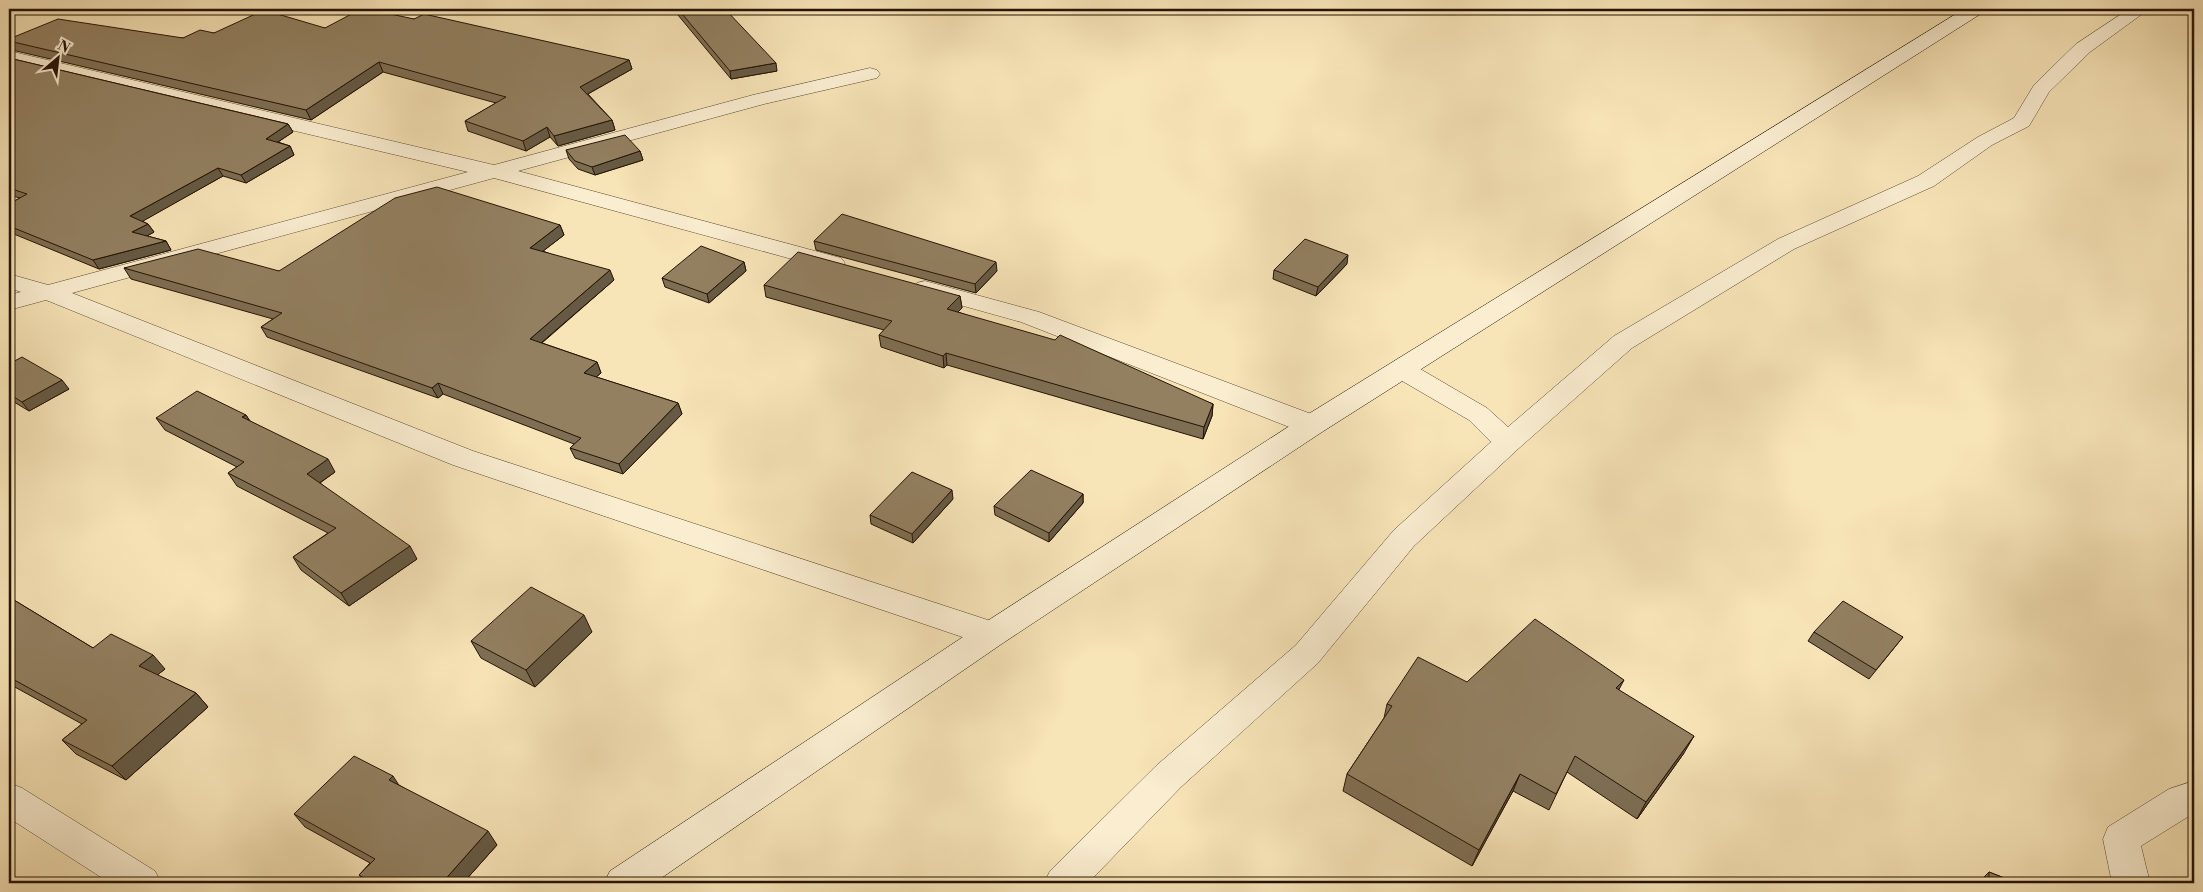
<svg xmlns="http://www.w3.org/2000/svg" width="2203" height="892" viewBox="0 0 2203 892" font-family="'Libre Bodoni',serif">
	<rect width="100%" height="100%" fill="#f7e4b7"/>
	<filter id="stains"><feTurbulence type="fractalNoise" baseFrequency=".004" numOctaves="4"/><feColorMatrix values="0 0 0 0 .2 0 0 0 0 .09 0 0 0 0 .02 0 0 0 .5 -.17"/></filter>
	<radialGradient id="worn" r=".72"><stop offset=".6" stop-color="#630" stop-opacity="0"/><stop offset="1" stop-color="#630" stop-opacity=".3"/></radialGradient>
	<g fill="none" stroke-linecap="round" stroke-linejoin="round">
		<g stroke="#594730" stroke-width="1">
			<g id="street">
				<polygon points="2129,9 2149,9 2090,52 2049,92 2029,126 1992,145 1934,186 1794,249 1632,348 1518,449 1414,546 1318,663 1181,787 1088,883 1044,883 1050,871 1157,765 1296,645 1394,530 1491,442 1469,420 1392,375 1388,369 1392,363 1401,361 1410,363 1487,408 1508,427 1614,336 1778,239 1918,176 1978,137 2014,118 2034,85 2076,44"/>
				<polygon points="9,51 494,165 753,95 870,68 877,70 880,74 877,78 764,104 518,171 841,258 845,263 841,268 833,270 825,268 494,178 72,293 473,451 1003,625 1008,634 1003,643 992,647 453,465 46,300 9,310 9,295 21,292 9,288 9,274 48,285 468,172 9,63"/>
				<polygon points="925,281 1039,312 1322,418 1326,425 1322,432 1312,434 1302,432 1021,322 917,293 913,288 917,283"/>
				<polygon points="2194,781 2194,813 2141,846 2150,883 2112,883 2103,839 2108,827 2169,789"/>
				<polygon points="9,783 22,788 155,871 161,883 110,883 9,818"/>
			</g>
		</g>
		<g stroke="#241303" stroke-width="1">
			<polygon id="secondary" points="1964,9 1985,9 1982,13 1322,432 1003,643 654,883 604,883 610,871 981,625 1302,418"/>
		</g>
		<use href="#street" fill="#faedd0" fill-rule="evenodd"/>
		<use href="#secondary" fill="#faedd0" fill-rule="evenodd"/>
	</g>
	<g fill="#7e6e53" stroke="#241303">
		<polygon points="673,9 725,9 777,71 731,79"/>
		<polygon points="414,19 629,60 632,69 588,94 612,120 615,130 558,146 550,137 526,151 468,131 465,121 496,103 383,72 311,120 12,50 9,44 9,39 183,38 214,33 325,28"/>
		<polygon points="9,58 288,124 293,132 278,142 290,146 294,155 246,183 223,176 142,221 148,224 154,232 147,236 166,241 171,250 99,269 9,232 9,204 20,198 9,195"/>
		<polygon points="566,150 640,151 643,160 595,175 578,169 569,159"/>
		<polygon points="560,225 564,235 543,251 614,280 542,343 597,362 601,373 596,377 678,403 682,414 623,474 575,458 570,448 574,444 443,394 438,398 267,337 261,327 273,319 131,279 124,268 279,271"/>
		<polygon points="814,241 997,271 976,293 816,250"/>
		<polygon points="744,262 746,271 709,303 665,287 662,278"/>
		<polygon points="1347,264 1316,296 1273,279 1274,270"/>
		<polygon points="764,285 960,296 962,308 958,312 1213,404 1212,416 1203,439 947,365 944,368 881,347 879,335 884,330 766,297"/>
		<polygon points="9,364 69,389 29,411 9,399"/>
		<polygon points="246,415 250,421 335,472 320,483 417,559 349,606 301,570 293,557 328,533 237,486 228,473 237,467 165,430 156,418"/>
		<polygon points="1083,494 1083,503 1049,542 995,515 994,506"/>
		<polygon points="953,499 913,543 871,524 870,515"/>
		<polygon points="9,597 93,648 165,669 157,675 196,693 208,707 126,780 76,754 62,740 82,724 13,686 9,688"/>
		<polygon points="592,632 535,687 481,658 471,641"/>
		<polygon points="1814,632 1903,637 1869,679 1808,641"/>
		<polygon points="1619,690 1684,753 1637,819 1567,772 1549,810 1513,791 1472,866 1343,791 1347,774 1384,718 1387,704"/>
		<polygon points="399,785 497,845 463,883 366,883 359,875 370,863 305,827 294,814"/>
		<polygon points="1989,872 2017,883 1980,883 1980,881"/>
	</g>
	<g fill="#665a44" stroke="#241303">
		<polygon points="629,60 632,69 584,96 580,87"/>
		<polygon points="379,62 383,72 311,120 306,110"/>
		<polygon points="776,63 777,71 731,79 730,71"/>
		<polygon points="612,120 615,130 558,146 554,136"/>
		<polygon points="288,124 293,132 270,147 266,139"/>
		<polygon points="547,127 550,137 526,151 523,141"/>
		<polygon points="290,146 294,155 246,183 241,175"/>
		<polygon points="640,151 643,160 595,175 592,167"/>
		<polygon points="218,168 223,176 136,225 130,216"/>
		<polygon points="148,224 154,232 138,241 132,232"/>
		<polygon points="560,225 564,235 534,258 530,248"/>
		<polygon points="166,241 171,250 99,269 93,260"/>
		<polygon points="1348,255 1347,264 1316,296 1318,287"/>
		<polygon points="744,262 746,271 709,303 707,294"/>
		<polygon points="996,262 997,271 976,293 975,284"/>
		<polygon points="610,270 614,280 534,349 530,339"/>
		<polygon points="960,296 962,308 949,321 947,309"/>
		<polygon points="946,353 947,365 944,368 943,356"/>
		<polygon points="597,362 601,373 588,384 584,373"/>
		<polygon points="62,380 69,389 29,411 22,402"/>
		<polygon points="438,383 443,394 438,398 432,388"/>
		<polygon points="678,403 682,414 623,474 619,464"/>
		<polygon points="1213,404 1212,416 1203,439 1204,427"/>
		<polygon points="246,415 254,428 242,417"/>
		<polygon points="328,459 335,472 315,486 307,474"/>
		<polygon points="952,490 953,499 913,543 912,534"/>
		<polygon points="1083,494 1083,503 1049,542 1049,533"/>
		<polygon points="410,546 417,559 349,606 341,593"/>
		<polygon points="584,615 592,632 535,687 526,670"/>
		<polygon points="153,655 165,669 151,680 139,666"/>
		<polygon points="1624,680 1615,697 1616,688"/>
		<polygon points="9,682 13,686 9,688"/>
		<polygon points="196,693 208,707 126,780 112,766"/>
		<polygon points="1694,736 1684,753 1637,819 1646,802"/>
		<polygon points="1520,774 1513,791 1472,866 1479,850"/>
		<polygon points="393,776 402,790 389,780"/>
		<polygon points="488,831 497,845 463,883 442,883"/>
	</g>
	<g fill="#928061" stroke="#241303">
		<polygon points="361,9 367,9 414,19 424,14 629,60 580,87 612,120 554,136 547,127 523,141 465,121 506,97 379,62 306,110 9,41 9,39 58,19 183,38 200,30 214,33 264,10 325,28"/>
		<polygon points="678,9 725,9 776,63 730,71"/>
		<polygon points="9,58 288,124 266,139 290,146 241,175 218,168 130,216 148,224 132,232 166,241 93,260 9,226 9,204 27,194 9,188"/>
		<polygon points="625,135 640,151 592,167 575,161 566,150"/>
		<polygon points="437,187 560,225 530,248 610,270 530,339 597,362 584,373 678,403 619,464 570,448 581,438 438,383 432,388 261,327 282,313 124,268 198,249 279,271 395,198"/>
		<polygon points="842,214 996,262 975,284 814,241"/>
		<polygon points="1305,239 1348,255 1318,287 1274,270"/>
		<polygon points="701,246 744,262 707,294 662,278"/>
		<polygon points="798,252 960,296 947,309 1055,340 1060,335 1213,404 1204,427 946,353 943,356 879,335 892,321 764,285"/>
		<polygon points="22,357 62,380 22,402 9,394 9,364"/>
		<polygon points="197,391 246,415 242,417 328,459 307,474 410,546 341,593 293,557 336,528 228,473 244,462 156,418"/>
		<polygon points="1031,470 1083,494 1049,533 994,506"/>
		<polygon points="912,472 952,490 912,534 870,515"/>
		<polygon points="531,587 584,615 526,670 471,641"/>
		<polygon points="9,597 93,648 111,634 153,655 139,666 196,693 112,766 62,740 87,720 9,677"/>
		<polygon points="1843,601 1903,637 1876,670 1814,632"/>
		<polygon points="1535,619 1624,680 1616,688 1694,736 1646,802 1575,756 1556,794 1520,774 1479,850 1347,774 1392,706 1387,704 1418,657 1467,682"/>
		<polygon points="354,756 393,776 389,780 488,831 442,883 373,883 359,875 375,859 294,814"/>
		<polygon points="1989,872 2017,883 1989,883"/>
	</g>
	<rect width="2203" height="892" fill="none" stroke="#f7e4b7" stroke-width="30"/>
	<rect x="10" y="10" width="2183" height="872" fill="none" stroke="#241303" stroke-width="2.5"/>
	<rect x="15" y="15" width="2173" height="862" fill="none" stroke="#241303"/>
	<g transform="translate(58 58) rotate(28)" stroke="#faedd0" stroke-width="4" paint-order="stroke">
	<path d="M0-4L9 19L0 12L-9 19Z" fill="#241303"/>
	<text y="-8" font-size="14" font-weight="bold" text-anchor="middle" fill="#241303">N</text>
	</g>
	<rect width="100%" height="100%" filter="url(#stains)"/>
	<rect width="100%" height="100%" fill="url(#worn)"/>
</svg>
